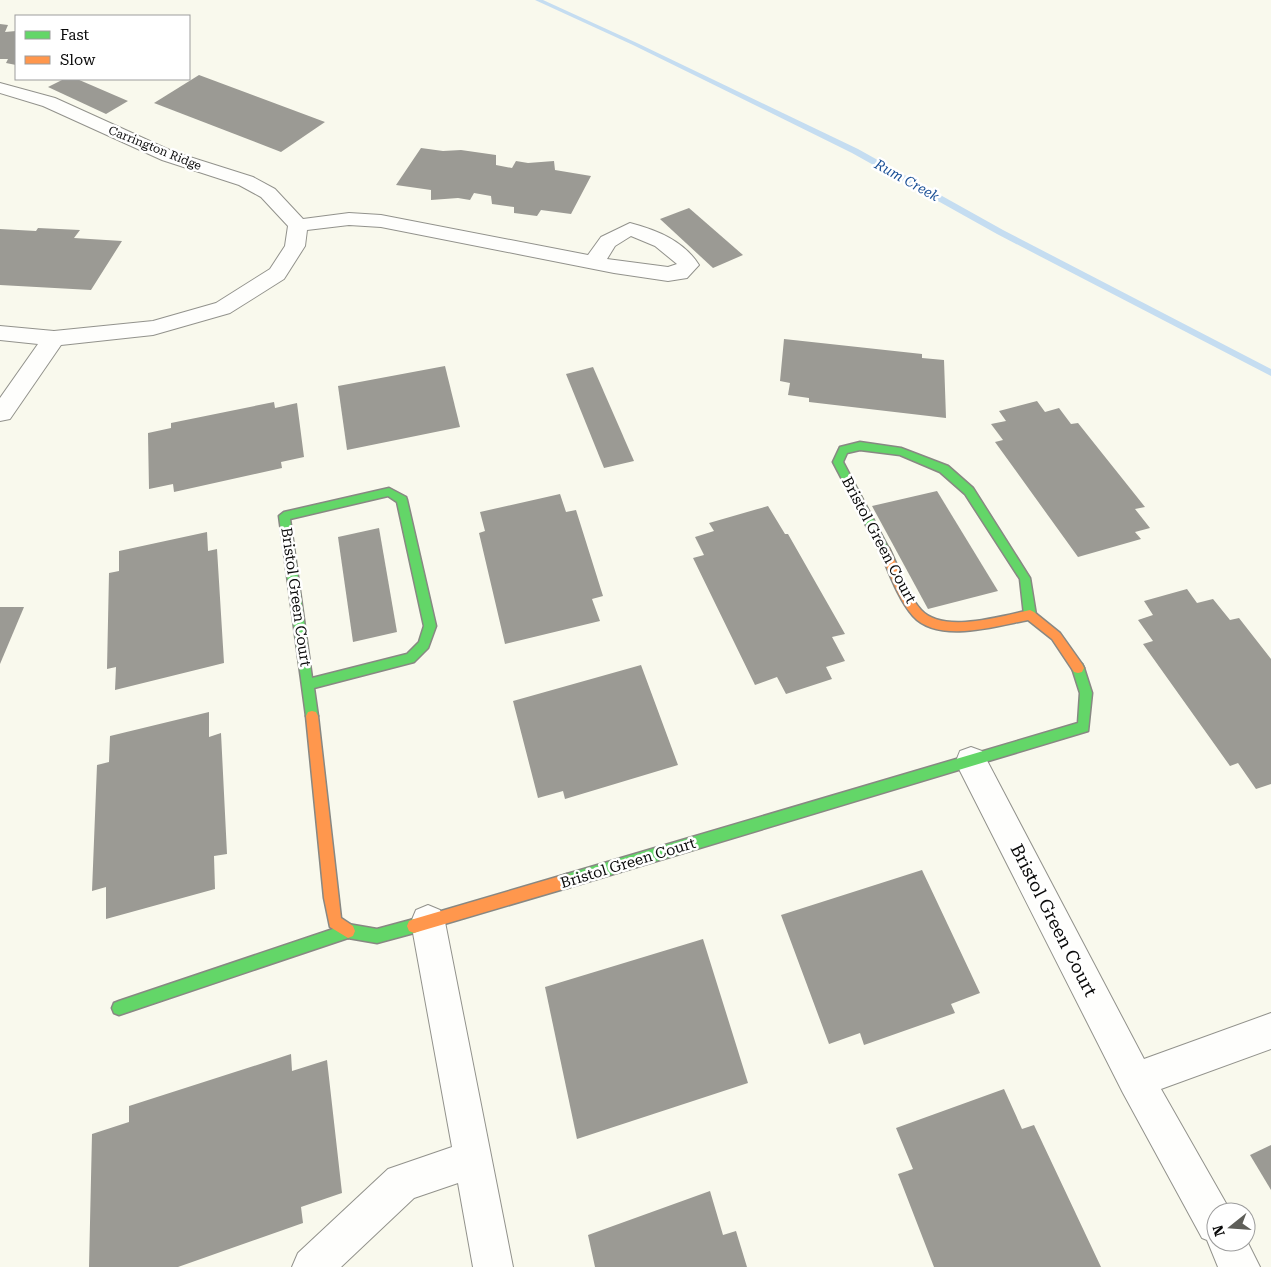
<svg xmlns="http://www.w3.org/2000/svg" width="1271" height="1267" viewBox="0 0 1271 1267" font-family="'Roboto Serif',serif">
	<rect width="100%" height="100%" fill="#f9f9ed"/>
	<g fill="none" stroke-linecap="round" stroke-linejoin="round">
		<polygon fill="#c5ddf1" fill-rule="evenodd" points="535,0 543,0 637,43 858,149 1003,230 1271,369 1271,376 997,234 852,153 633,45"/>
	</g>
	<g fill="#9b9a94">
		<polygon points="0,24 8,25 5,32 16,31 16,65 6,63 8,59 0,59"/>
		<polygon points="199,75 325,122 281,152 154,103"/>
		<polygon points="64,79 77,79 128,101 106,114 48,87"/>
		<polygon points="421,148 443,151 461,150 496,155 496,165 512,168 516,161 528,163 554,161 555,170 591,176 571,214 541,210 537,216 514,213 514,207 492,204 491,196 474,193 470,200 458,198 431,200 431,190 396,185"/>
		<polygon points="689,208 743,255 713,268 660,219"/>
		<polygon points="38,228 80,230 74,238 122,241 91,290 0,285 0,229 36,231"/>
		<polygon points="784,339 922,354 922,358 944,360 946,418 809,402 809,398 788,395 790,383 780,381"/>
		<polygon points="445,366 460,427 347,450 338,386"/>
		<polygon points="593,367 634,461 604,468 566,374"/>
		<polygon points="1037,401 1045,412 1059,408 1071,424 1078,423 1145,507 1135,509 1150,528 1135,532 1141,539 1078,557 995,442 1003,440 991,424 1006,421 999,411"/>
		<polygon points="274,402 275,408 297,403 304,457 281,462 282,468 174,492 173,484 149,489 148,433 171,428 171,423"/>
		<polygon points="937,491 998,591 928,609 872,506"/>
		<polygon points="560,494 566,512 576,510 603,596 592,599 600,621 505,644 479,533 485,531 480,512"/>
		<polygon points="768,506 785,534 788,534 845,634 832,637 845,661 826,667 832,679 786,694 777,677 755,685 693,558 704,555 695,537 714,531 709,523"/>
		<polygon points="379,528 397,632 353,642 338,537"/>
		<polygon points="207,532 208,551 217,549 224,663 115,690 116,667 107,669 109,573 119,571 119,551"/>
		<polygon points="1187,589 1197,603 1213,599 1230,620 1239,618 1271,659 1271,784 1256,789 1238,763 1230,766 1143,644 1153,641 1138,620 1153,615 1144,601"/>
		<polygon points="0,607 24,607 0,664"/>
		<polygon points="641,665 678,765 565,799 563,791 538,798 513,701"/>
		<polygon points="209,712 209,737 221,733 227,854 214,856 215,889 106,919 106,887 92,891 97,765 109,762 110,736"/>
		<polygon points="922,870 980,993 951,1004 955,1013 864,1045 860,1033 829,1044 781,915"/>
		<polygon points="703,939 748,1083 577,1139 545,987"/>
		<polygon points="291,1054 292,1071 327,1060 342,1193 301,1207 303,1223 178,1267 89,1267 92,1134 129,1122 129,1106"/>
		<polygon points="1004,1089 1022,1129 1034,1125 1101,1267 934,1267 898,1174 913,1169 896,1128"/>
		<polygon points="1271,1145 1271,1190 1250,1155"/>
		<polygon points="710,1191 723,1235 736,1231 747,1267 595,1267 588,1235"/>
	</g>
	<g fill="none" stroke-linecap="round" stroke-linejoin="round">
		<g stroke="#92928c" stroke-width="2">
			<g id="street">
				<path d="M0 83 55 98 174 152 253 177 275 189 303 219 349 213 381 215 588 255 601 237 630 223C657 230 684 241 699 265L687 278 668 281 614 273 381 227 349 225 307 230 305 246 284 279 230 313 153 335 61 345 10 419 0 421V398L38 344 0 340V326L54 331 153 321 216 303 270 269 285 246 288 226 261 197 239 185 162 160 43 106 0 93ZM631 236 655 246 677 264 668 267 607 259 615 246Z"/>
				<polygon points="971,747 982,751 1144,1059 1271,1013 1271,1049 1161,1089 1231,1212 1216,1212 1216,1242 1246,1242 1246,1239 1260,1267 1218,1267 1207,1240 1202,1238 1123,1093 960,771 956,761 960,751"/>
				<polygon points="428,905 440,910 445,922 513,1267 473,1267 458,1183 414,1198 341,1267 292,1267 298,1253 388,1169 452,1147 411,922 416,910"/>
			</g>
		</g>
		<g stroke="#888883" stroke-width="3">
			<g id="fast">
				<polygon points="860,442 901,448 948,466 973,488 1030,578 1036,615 1034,618 1026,618 1024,615 1020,579 965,494 940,472 900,455 860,450 847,453 843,462 890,551 889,554 881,554 833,462 840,447"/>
				<path d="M389 488 406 497 407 500 436 626 428 648 414 662 314 688 318 716 316 720 312 721 308 720 306 716 279 516 284 512ZM388 496 397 502 424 626 419 642 407 654 312 678 290 519Z"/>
				<polygon points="1078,663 1082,664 1084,668 1092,693 1088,731 567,888 562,886 560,881 562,876 567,874 1078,723 1080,693 1072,668 1074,664"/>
				<polygon points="414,919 419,921 421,926 419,931 414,933 377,943 348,938 119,1015 114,1013 112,1008 114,1003 119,1001 348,924 377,929"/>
			</g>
		</g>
		<g stroke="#888883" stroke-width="3">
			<g id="slow">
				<path d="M885 547 889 548C899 568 906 593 921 610 943 634 1002 616 1030 610L1034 612 1060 633 1082 664 1084 668 1082 672 1078 673 1074 672 1052 639 1028 620C997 626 938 644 913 616 898 599 889 572 880 551Z"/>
				<polygon points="312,711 316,712 318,716 341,918 353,926 355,931 353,936 348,938 330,927 324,898 306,716 308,712"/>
				<polygon points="567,874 572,876 574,881 572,886 567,888 414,933 409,931 407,926 409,921 414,919"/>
			</g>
		</g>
		<use href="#street" fill="#fefefc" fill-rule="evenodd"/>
		<use href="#fast" fill="#63d668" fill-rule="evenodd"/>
		<use href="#slow" fill="#ff974d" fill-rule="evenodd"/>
	</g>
	<g text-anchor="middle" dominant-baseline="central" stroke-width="5" stroke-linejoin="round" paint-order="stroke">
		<g font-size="12" fill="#0a0a0a" stroke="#fff">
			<text transform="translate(155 148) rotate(22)">Carrington Ridge</text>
		</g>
		<g font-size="14" font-style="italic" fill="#1a4f95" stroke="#fff">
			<text transform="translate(907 180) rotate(29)">Rum Creek</text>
		</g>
		<g font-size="15" fill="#0a0a0a" stroke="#fff">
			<text transform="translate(879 540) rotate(62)">Bristol Green Court</text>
			<text transform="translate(296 597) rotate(82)">Bristol Green Court</text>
			<text transform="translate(628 863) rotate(-17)">Bristol Green Court</text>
		</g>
		<g font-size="18" fill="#0a0a0a" stroke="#fff">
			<text transform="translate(1054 920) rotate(63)">Bristol Green Court</text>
		</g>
	</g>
	<rect x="15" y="15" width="175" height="65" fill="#ffffff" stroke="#9d9d9d"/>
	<rect x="25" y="31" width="25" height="8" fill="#63d668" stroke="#9d9d9d"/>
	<text x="60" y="40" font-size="15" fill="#0a0a0a">Fast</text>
	<rect x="25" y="56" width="25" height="8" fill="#ff974d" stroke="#9d9d9d"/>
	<text x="60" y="65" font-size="15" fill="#0a0a0a">Slow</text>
	<g transform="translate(1231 1227) rotate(253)"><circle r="24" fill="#ffffff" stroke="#9d9d9d"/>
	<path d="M0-4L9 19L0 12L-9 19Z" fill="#5e5e59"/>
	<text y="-8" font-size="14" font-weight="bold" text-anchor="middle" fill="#0a0a0a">N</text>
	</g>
</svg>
